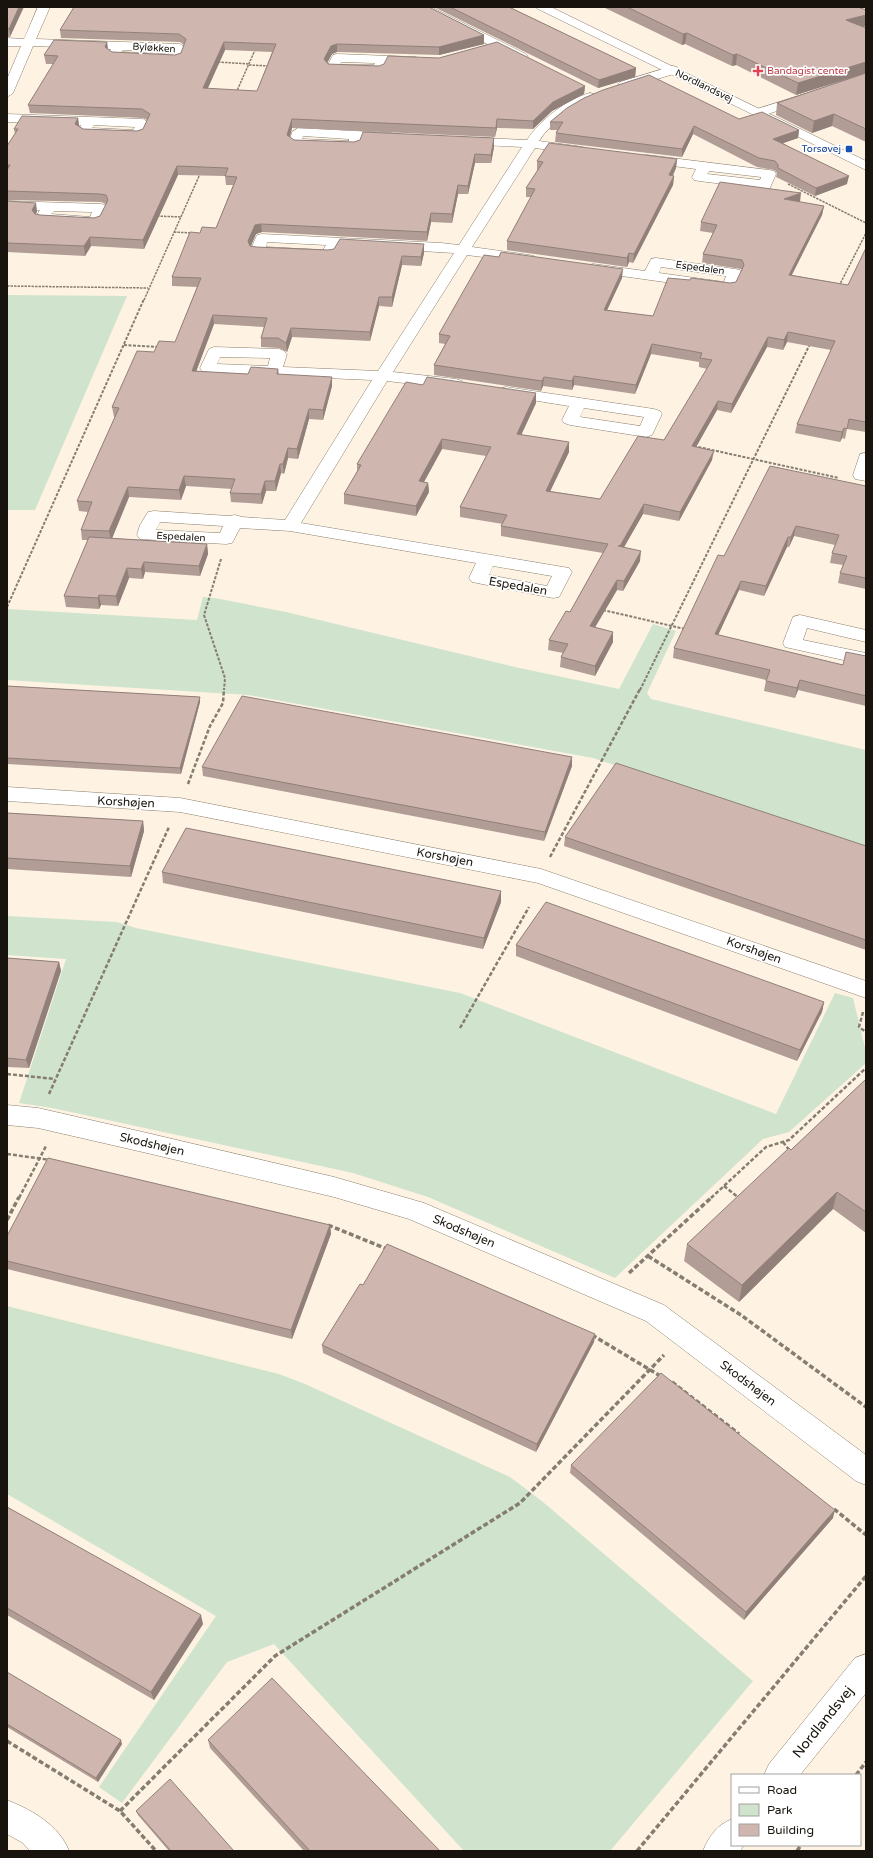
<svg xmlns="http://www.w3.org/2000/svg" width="873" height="1858" viewBox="0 0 873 1858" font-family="'Varela Round',sans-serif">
	<rect width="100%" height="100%" fill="#fef3e3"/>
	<g fill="#cfe3cd">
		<polygon points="7,295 127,296 35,510 7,510"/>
		<polygon points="203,597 215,598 286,612 515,667 619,689 653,624 676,631 647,693 651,699 866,750 866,847 593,758 248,695 7,680 7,609 197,620"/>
		<polygon points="7,916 117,922 136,928 460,993 776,1114 835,993 853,998 866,1052 866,1063 789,1132 763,1139 615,1278 428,1197 353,1173 52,1108 19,1103 66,959 7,955"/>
		<polygon points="7,1306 279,1374 305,1384 510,1477 543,1502 753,1681 610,1851 464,1851 274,1644 227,1662 122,1803 99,1787 216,1616 7,1494"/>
	</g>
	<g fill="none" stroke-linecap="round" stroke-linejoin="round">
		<g stroke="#8b7f6c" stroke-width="1">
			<g id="street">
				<path d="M38 7H50L36 39 180 44 186 48 180 61 176 62 113 59 107 55 111 49 33 46 13 93 7 97V79L21 46H7V38L24 39ZM123 50 173 51 172 54 121 52Z"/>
				<polygon points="416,7 431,7 526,54 528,57 526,60 518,60"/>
				<path d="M337 54 416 57 422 61 416 65 387 64 383 72 379 73 328 71 326 68 333 55ZM341 62 375 63 374 65H340Z"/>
				<polygon points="673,66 677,67 679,70 677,73 624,89 618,85 620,82"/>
				<path d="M590 93 594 94 596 97 594 100C573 111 552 120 539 141L583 147 585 150 583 153 578 154 535 148 472 247 529 255 534 256 536 259 534 262 529 263 467 255 393 372 456 379 462 381 464 384 462 387 456 389 387 381 301 523 569 568 572 572 559 597 553 598 472 582 469 578 476 563 290 531 240 528 232 543 226 544 140 539 137 535 140 525 148 512 154 511 229 516 235 515 242 517 285 520 372 380 208 373 202 371 200 368 209 349 214 347 279 349 284 351 287 354 283 367 378 371 454 253 340 246 333 257 328 258 257 255 252 254 250 251 257 235 262 234 441 243 459 245 522 147 464 144 459 143 458 140 459 137 527 140C540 120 567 99 590 93ZM267 242 326 245 323 250 266 247ZM220 357 270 358 268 366 217 364ZM160 522 223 526 220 533 156 530ZM493 566 552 576 547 586 489 575Z"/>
				<polygon points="805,94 809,95 811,98 809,101 758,117 752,113 754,110"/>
				<path d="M7 114 143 119 149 123 143 137 138 138 84 136 78 132 81 125 7 122ZM94 125 135 127 133 130 92 128Z"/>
				<path d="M298 128 392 133 398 137 392 141 362 139 359 148 354 149 290 146 289 143 292 132ZM303 136 349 139V141L302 139Z"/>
				<path d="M647 155 769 170 774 171 776 174 770 188 765 189 699 181 694 180 692 177 696 169 642 162 640 159 642 156ZM709 171 761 177 760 180 707 174Z"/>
				<path d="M7 201 101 204 106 205 108 208 100 224 95 225 42 222 37 221 35 218 40 210 7 209ZM54 211 92 212 90 217 51 214Z"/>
				<path d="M656 258 735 269 740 270 742 273 734 290 729 291 593 272 588 271 586 268 588 265 593 264 645 271 651 259ZM661 267 726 276 724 282 659 273Z"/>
				<path d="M506 387 654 409 660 411 662 414 652 435 646 437 570 425 564 423 562 420 569 406 500 395 498 392 500 389ZM584 408 644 417 640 426 580 417Z"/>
				<polygon points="866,453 866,481 855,479 853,475 860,454"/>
				<polygon points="800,615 866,630 866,642 807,628 803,640 866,653 866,665 785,647 783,643 793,617"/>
				<polygon points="7,787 180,798 541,869 866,981 866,998 538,883 180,812 7,801"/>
				<polygon points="7,1105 38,1108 147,1133 334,1177 424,1203 664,1305 866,1455 866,1485 856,1481 646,1321 409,1219 334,1197 147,1153 38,1128 7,1125"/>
				<path d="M7 1800C32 1810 59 1825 69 1851H30L23 1843 7 1834Z"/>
			</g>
		</g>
		<g stroke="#8b7f6c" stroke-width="1">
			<g id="secondary">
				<polygon points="536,7 551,7 866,161 866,170 538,9"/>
				<polygon points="866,1654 866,1693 800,1775 764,1775 769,1764 855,1658"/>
				<path d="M732 1819V1845H744L740 1851H703C709 1836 717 1825 732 1819Z"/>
			</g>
		</g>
		<g stroke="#857d72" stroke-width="1.5" stroke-dasharray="2.5 1" stroke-linecap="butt">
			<polyline points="218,62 249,64"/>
			<polyline points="249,65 270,66"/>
			<polyline points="236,93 255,50"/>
			<polyline points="788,184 866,223"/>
			<polyline points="157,216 181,217"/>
			<polyline points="174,232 192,233"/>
			<polyline points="7,286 148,288"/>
			<polyline points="839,286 866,233"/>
			<polyline points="144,300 200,174"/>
		</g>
		<g stroke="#857d72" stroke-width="2" stroke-dasharray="3 1.5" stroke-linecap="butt">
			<polyline points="124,345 159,347"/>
			<polyline points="694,446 839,478"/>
			<polyline points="221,559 204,615 225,678 224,690"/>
			<polyline points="7,607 144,299"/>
			<polyline points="603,610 685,629"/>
			<polyline points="640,690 810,344"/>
		</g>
		<g stroke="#857d72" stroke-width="2.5" stroke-dasharray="4 2" stroke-linecap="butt">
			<polyline points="188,784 210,726 223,703 224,689"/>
			<polyline points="550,857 640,689"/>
			<polyline points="863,1012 859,1027 866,1032"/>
			<polyline points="460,1028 529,907"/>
			<polyline points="7,1074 55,1079"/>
			<polyline points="49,1094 169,827"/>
			<polyline points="783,1142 790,1151"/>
			<polyline points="7,1154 51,1160"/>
			<polyline points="724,1186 739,1198"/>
			<polyline points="19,1198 46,1146"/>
			<polyline points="711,1198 766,1147 789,1140 866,1068"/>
		</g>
		<g stroke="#857d72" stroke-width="3.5" stroke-dasharray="5 2.5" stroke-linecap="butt">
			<polyline points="737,1197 739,1198"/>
			<polyline points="7,1220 19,1197"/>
			<polyline points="328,1225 387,1249"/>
			<polyline points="648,1256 741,1315 866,1407"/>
			<polyline points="629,1273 712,1197"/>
			<polyline points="592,1335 662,1377"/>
			<polyline points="672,1382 739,1434"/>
			<polyline points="834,1509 866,1535"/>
			<polyline points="7,1741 120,1811 156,1851"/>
			<polyline points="856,1775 866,1762"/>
			<polyline points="120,1811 275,1656 520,1503 664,1355"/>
			<polyline points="637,1851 866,1576"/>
			<polyline points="797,1851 801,1845"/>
		</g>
		<use href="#street" fill="#fff" fill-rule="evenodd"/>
		<use href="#secondary" fill="#fff" fill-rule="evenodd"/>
	</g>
	<g fill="#b29d96" fill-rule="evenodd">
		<polygon points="7,7 10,37 7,37"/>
		<polygon points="434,7 509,7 636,68 635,77 598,88"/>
		<polygon points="603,7 858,7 866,26 862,27 866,28 866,142 832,126 812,133 776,115 777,103 853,77 796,95 736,65 732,66 685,44 682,45"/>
		<path d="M60 30 484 44 439 55 337 52 332 54 327 63 328 64 585 86 584 94 552 111 533 129 497 128 495 137 292 128 290 137 294 140 494 147 491 163H475L468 194H458L452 223 431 222 427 241 262 232 256 234 251 246 256 247 328 250 424 244V253L421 266 402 265 392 307 379 306 370 341 292 337 287 352 279 348 261 347V338L264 327 214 324 196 371 248 374 278 369 279 374 332 386 323 420 309 419 298 459 288 458 284 474 281 473 276 491H266L262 504 231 502 230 493 232 489 186 486 181 500 129 497 112 538 207 544 208 554 200 576 145 572 143 579 129 578 118 606 101 605 99 609 66 607 64 596 88 540H82L81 530 88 512 79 511 77 501 115 417H114L112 407 154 352 175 342 197 287 172 286V277L200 233 216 228 233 185H226L225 176 178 175 144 249 91 246 85 256 7 252V201L37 211 36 214 40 215 94 218 100 216 106 204 101 202 7 200V146L15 134 14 129 78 118 79 126 83 129 137 131 143 129 147 120 143 118 30 113 28 105 54 64H46L44 55 107 42 108 50 112 52 175 55 181 53 184 45 180 42 61 38ZM225 50 272 52 257 91 207 89Z"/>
		<polygon points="739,119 799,130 798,138 783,143 847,184 815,196 776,177 777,173 774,170 757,167 693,134 682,157 555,142 556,133 557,130 550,130 550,122"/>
		<polygon points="677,159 676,168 673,176 674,176 673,185 633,263 629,262 627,267 507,250 507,241 531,197 526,197 526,188 538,170 537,170 537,161"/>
		<polygon points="800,202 824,206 822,215 792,275 848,285 866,248 866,432 847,429 845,439 842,438 840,442 795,433 797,424 831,350 787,342 783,350 767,347 731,413 717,410 696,447 712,460 679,521 643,514 624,547 640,561 623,591 617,590 595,627 613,642 595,676 560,667 561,657 563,653 548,650 549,640 570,612 603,553 501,536 501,526 503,524 460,517 460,507 486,456 442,449 424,482 428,483 429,492 416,516 344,504 344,494 357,472 357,464 536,403 521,435 569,452 550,491 600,499 664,440 707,369 699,367 699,362 651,354 635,394 574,385 572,390 543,386 541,391 434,375 434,365 445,344 439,343 439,334 622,278 607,310 653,316 690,280 730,283 736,282 742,270 741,269 702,263 703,254 713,233 700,231 701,222"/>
		<polygon points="866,486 866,589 838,583 840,573 843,565 830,563 832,553 835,545 794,536 789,547 787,547 764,596 739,590 718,635 843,665 866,656 866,706 798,690 795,698 764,691 766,680 673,658 674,648 724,556"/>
		<polygon points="7,686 200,697 200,702 181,774 7,764"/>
		<polygon points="572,766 544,841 203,776 202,767"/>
		<polygon points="7,813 143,821 144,831 131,877 7,869"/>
		<polygon points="565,837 866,846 866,950 564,846"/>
		<polygon points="162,872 501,891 501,902 483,949 163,883"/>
		<polygon points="516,945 824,1002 822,1012 797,1061 516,956"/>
		<polygon points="7,958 59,962 61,971 29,1068 7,1067"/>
		<polygon points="866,1079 866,1233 833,1209 739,1302 684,1261 687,1244 791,1150"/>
		<polygon points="330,1225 331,1234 292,1339 7,1269 7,1236"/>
		<polygon points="363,1285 595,1334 594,1342 536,1452 323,1353 322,1345"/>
		<polygon points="571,1465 833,1518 744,1620 570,1473"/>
		<polygon points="7,1507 203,1624 154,1700 7,1615"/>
		<polygon points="7,1672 122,1744 98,1782 7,1727"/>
		<polygon points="208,1740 440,1851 304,1851 210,1748"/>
		<polygon points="136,1811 234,1851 169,1851 138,1815"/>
	</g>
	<g fill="#917f7a">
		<polygon points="19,7 24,7 10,37 9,29"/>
		<polygon points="866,15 866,26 845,31 846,20"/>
		<polygon points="687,33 685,44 682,45 683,34"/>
		<polygon points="484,35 484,44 439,55 439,47"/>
		<polygon points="107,42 108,50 105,47"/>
		<polygon points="224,42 225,50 204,97 203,88"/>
		<polygon points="337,44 337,52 332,54 325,67 324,59 331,46"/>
		<polygon points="737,54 736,65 732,66 733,55"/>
		<polygon points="866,62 866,73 796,95 798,83"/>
		<polygon points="636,68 635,77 598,88 599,80"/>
		<polygon points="585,86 584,94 552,111 533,129 533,121 553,102"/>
		<polygon points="834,114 832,126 812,133 814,121"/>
		<polygon points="78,118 79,126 75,124"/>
		<polygon points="292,119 292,128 288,144 287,135"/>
		<polygon points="497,119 497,128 495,137"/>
		<polygon points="694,126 693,134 682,157 682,149"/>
		<polygon points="799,130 798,138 772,147 773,139"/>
		<polygon points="494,138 494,147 491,163 491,155"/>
		<polygon points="475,154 475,163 468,194 468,186"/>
		<polygon points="677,159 676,168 668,184 669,175"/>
		<polygon points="177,166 178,175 144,249 143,240"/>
		<polygon points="674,176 673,185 633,263 634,254"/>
		<polygon points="849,176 847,184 815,196 816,188"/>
		<polygon points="458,185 458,194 452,223 452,214"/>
		<polygon points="801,193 800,202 784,199"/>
		<polygon points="36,203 37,211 34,219 32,210"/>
		<polygon points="824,206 822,215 787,284 789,275"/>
		<polygon points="431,213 431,222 427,241 427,232"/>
		<polygon points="261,224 262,232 256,234 249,250 248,241 255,225"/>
		<polygon points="90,237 91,246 85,256 84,246"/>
		<polygon points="424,244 424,253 421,266 421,257"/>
		<polygon points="629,253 629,262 627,267 627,258"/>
		<polygon points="402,256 402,265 392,307 392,297"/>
		<polygon points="623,269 622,278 603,319 604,310"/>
		<polygon points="379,297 379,306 370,341 370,332"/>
		<polygon points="213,315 214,324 193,380 192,371"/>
		<polygon points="291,328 292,337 287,352 286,343"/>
		<polygon points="788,332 787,342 783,350 784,340"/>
		<polygon points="768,337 767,347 731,413 732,404"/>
		<polygon points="652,344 651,354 635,394 636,385"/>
		<polygon points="574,376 574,385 572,390 572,381"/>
		<polygon points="332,377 332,386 323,420 323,410"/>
		<polygon points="544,377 543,386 541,391 542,381"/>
		<polygon points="536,393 536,403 517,444 517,434"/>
		<polygon points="718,401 717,410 691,456 692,446"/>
		<polygon points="309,409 309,419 298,459 297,449"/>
		<polygon points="844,428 842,438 840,442 842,432"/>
		<polygon points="442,439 442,449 419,491 419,481"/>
		<polygon points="569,442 569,452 546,500 546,491"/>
		<polygon points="288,448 288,458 284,474 283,464"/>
		<polygon points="714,451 712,460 679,521 680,512"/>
		<polygon points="280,464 281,473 276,491 275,481"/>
		<polygon points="184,476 186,486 181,500 179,490"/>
		<polygon points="265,481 266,491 262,504 261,494"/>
		<polygon points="428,483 429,492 416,516 416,506"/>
		<polygon points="128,487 129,497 111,541 109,531"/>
		<polygon points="644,504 643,514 619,556 620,546"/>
		<polygon points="796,526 794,536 789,547 791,537"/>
		<polygon points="788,537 787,547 764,596 766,586"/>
		<polygon points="207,544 208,554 200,576 199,566"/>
		<polygon points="641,551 640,561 623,591 624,581"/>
		<polygon points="144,562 145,572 143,579 141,569"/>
		<polygon points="127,568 129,578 118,606 116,596"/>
		<polygon points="617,580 617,590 590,636 590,626"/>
		<polygon points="741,581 739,590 714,644 715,634"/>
		<polygon points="99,595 101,605 99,609 98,598"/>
		<polygon points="613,632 613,642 595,676 595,666"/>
		<polygon points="800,680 798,690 795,698 797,688"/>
		<polygon points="200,697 200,702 181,774 180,768"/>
		<polygon points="572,757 572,766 544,841 545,832"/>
		<polygon points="143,821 144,831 131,877 130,866"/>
		<polygon points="501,891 501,902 483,949 484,938"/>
		<polygon points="59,962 61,971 29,1068 26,1060"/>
		<polygon points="824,1002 822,1012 797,1061 800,1050"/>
		<polygon points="837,1192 833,1209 739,1302 742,1285"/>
		<polygon points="330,1225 331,1234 292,1339 291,1330"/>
		<polygon points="595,1334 594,1342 536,1452 537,1444"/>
		<polygon points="835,1510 833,1518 744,1620 746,1612"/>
		<polygon points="201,1615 203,1624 154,1700 151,1692"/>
		<polygon points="121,1740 122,1744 98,1782 96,1778"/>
	</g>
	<g fill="#cfb6ae" stroke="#917f7a" fill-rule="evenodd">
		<polygon points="7,7 19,7 9,29 7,29"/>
		<path d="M74 7H429L484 35 439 47 337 44 331 46 324 59 328 64 379 66 384 64 388 56 439 58 497 42 585 86 553 102 533 121 497 119 496 128 292 119 287 135 294 140 354 142 360 140 363 132 494 138 491 155 475 154 468 186 458 185 452 214 431 213 427 232 261 224 255 225 248 241 250 246 256 247 328 250 334 249 340 239 424 244 421 257 402 256 392 297H379L370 332 291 328 286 343 278 338H261L267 318 213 315 192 371 248 374 251 367 278 369 277 374 332 377 323 410 309 409 297 449 288 448 283 464H280L275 481H265L261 494 230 493 235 479 184 476 179 490 128 487 109 531 81 530 92 502 77 501 119 408 112 407 137 351 154 352 159 341 175 342 201 278 172 277 190 232 200 233 202 227 216 228 237 177 225 176 228 168 177 166 143 240 90 237 84 246 7 243V201L36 203 32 210 35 214 40 215 94 218 100 216 108 200 106 195 100 194 7 191V170L10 165H7V146L18 129H14L22 116 78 118 75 124 83 129 137 131 143 129 150 114 142 109 28 105 58 56 44 55 54 40 107 42 105 47 112 52 175 55 181 53 186 39 179 34 60 30ZM224 42 276 44 257 91 203 88Z"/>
		<polygon points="450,7 509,7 636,68 599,80"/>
		<polygon points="627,7 858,7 866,10 866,15 846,20 866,28 866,62 798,83 737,54 733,55 687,33 683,34"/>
		<polygon points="866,73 866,129 834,114 814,121 777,103"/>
		<polygon points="649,75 739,119 762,112 799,130 773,139 849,176 816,188 778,168 778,165 775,161 759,158 694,126 682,149 556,133 563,122 550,122 567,108 584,98 603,90"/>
		<polygon points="549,143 677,159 669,175 674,176 634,254 629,253 627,258 507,241 535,189 526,188 543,162 537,161"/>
		<polygon points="720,182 801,193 784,199 824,206 789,275 848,285 866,248 866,422 849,419 847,429 844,428 842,432 797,424 835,341 788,332 784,340 768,337 732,404 718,401 692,446 714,451 680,512 644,504 620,546 618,546 641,551 624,581 617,580 590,626 613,632 595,666 561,657 568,644 549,640 566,611 570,612 608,544 501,526 507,515 460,507 491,447 442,439 419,481 428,483 416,506 344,494 361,465 357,464 406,382 423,385 427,377 536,393 517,434 569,442 546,491 600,499 638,436 664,440 712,360 700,358 702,353 652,344 636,385 574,376 572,381 544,377 542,381 434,365 450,336 439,334 484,255 499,257 501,252 623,269 604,310 653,316 668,278 690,280 691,278 730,283 736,282 744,265 742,260 703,254 717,225 701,222"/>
		<polygon points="770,466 866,486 866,578 840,573 847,556 832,553 839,535 796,526 791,537 788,537 766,586 741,581 715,634 843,665 846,652 866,656 866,696 800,680 797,688 766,681 770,670 674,648 718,555 724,556"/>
		<polygon points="89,537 207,544 199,566 144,562 141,569 127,568 116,596 99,595 98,598 64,596"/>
		<polygon points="7,686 200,697 180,768 7,758"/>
		<polygon points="242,696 572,757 545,832 202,767"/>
		<polygon points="616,763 866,846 866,940 565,837"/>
		<polygon points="7,813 143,821 130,866 7,858"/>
		<polygon points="186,828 501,891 484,938 162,872"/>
		<polygon points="546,902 824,1002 800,1050 516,945"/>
		<polygon points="7,958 59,962 26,1060 7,1058"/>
		<polygon points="866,1079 866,1212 837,1192 742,1285 687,1244 789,1148 791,1150"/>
		<polygon points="48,1158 330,1225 291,1330 7,1261 7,1236"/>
		<polygon points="387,1244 595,1334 537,1444 322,1345 360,1284 363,1285"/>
		<polygon points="661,1373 835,1510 746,1612 571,1465"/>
		<polygon points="7,1507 201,1615 151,1692 7,1608"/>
		<polygon points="7,1672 121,1740 96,1778 7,1724"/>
		<polygon points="272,1678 440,1851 310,1851 208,1740"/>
		<polygon points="170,1779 234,1851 171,1851 136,1811"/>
	</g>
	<path fill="#e0444e" stroke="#fff" stroke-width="1.5" d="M756 65h4v4h4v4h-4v4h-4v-4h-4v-4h4z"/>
	<rect fill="#1a4fb4" stroke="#fff" stroke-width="1.5" x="845" y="145" width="8" height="8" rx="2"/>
	<g text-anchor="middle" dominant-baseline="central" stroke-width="3.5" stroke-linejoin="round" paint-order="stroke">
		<g font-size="10" fill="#18130c" stroke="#fff">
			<text transform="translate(154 48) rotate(4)">Byløkken</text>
			<text transform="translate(704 86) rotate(26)">Nordlandsvej</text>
			<text transform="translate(700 268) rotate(8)">Espedalen</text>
			<text transform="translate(181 537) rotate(3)">Espedalen</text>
		</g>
		<g font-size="10" fill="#be3a42" stroke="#fff" text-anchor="start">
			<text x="767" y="71">Bandagist center</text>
		</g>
		<g font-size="10" fill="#164399" stroke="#fff" text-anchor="end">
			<text x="841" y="149">Torsøvej</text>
		</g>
		<g font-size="12" fill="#18130c" stroke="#fff">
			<text transform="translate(518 586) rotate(10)">Espedalen</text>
			<text transform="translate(126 802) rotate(3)">Korshøjen</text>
			<text transform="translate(445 857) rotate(11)">Korshøjen</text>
			<text transform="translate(754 950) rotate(20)">Korshøjen</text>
			<text transform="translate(152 1144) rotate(13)">Skodshøjen</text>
			<text transform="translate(464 1231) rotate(23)">Skodshøjen</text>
			<text transform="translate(748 1383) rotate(37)">Skodshøjen</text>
		</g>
		<g font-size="14" fill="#18130c" stroke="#fff">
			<text transform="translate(823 1722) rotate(-51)">Nordlandsvej</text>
		</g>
	</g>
	<rect width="873" height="1858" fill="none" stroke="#18130c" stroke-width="16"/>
	<rect x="731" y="1774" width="130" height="72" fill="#ffffff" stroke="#a3a19e"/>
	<rect x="739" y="1787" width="20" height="6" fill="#ffffff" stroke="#a3a19e"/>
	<text x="767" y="1794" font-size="12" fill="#18130c">Road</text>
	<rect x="739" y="1804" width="20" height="12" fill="#cfe3cd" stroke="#a3a19e"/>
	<text x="767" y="1814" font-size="12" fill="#18130c">Park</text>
	<rect x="739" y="1824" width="20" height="12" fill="#cfb6ae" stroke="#a3a19e"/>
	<text x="767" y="1834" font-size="12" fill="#18130c">Building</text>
</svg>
